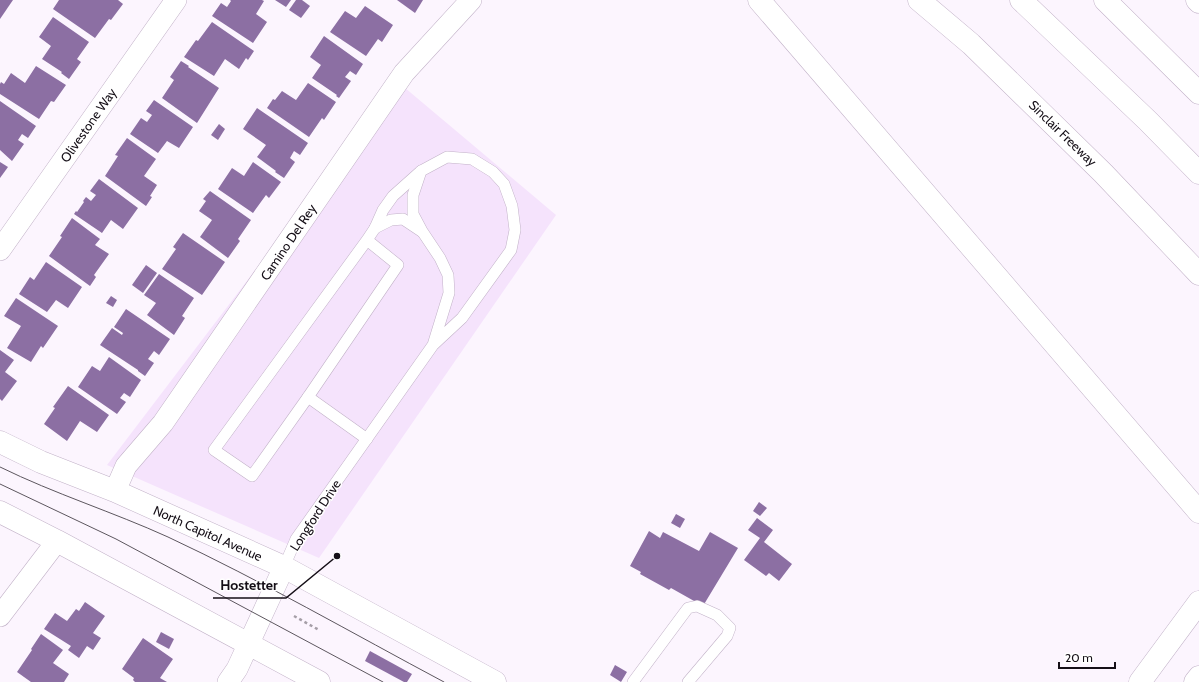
<svg xmlns="http://www.w3.org/2000/svg" width="1199" height="682" viewBox="0 0 1199 682" font-family="Cabin,sans-serif">
	<rect width="100%" height="100%" fill="#fcf5fe"/>
	<polygon fill="#f5e3fc" points="398,82 556,215 319,558 107,465"/>
	<g fill="#8c6fa3">
		<polygon points="0,0 13,0 0,19"/>
		<polygon points="59,0 118,0 123,4 111,20 109,19 95,38 53,9"/>
		<polygon points="230,0 262,0 264,1 256,14 267,22 253,43 212,16 221,3 227,7 231,1"/>
		<polygon points="275,0 291,0 286,7"/>
		<polygon points="296,0 302,0 310,6 301,18 289,10"/>
		<polygon points="397,0 423,0 415,13"/>
		<polygon points="365,6 393,25 382,42 378,39 366,56 330,32 345,11 356,18"/>
		<polygon points="53,17 89,42 77,59 81,62 69,79 61,73 62,72 42,59 51,46 39,37"/>
		<polygon points="212,22 254,51 248,60 246,58 239,69 225,59 214,76 184,57 196,40 198,41"/>
		<polygon points="324,36 363,64 356,75 350,71 345,77 351,81 339,98 336,96 337,95 312,78 321,65 310,57"/>
		<polygon points="181,61 189,66 188,67 219,88 197,123 162,98 174,80 170,77"/>
		<polygon points="36,66 66,85 54,102 51,101 39,119 0,94 0,84 1,82 4,84 11,73 25,83"/>
		<polygon points="308,83 336,102 324,120 322,118 309,137 267,108 273,99 275,100 282,91 296,100"/>
		<polygon points="154,100 193,127 179,148 167,141 158,153 130,134 141,118 147,122 152,115 146,111"/>
		<polygon points="0,101 36,126 28,138 22,134 18,140 24,144 12,161 0,150"/>
		<polygon points="257,108 308,143 300,155 294,151 290,158 295,162 284,178 275,172 276,171 257,157 266,145 243,129"/>
		<polygon points="219,124 225,129 218,140 211,135"/>
		<polygon points="127,138 156,159 144,176 157,185 150,196 152,197 146,206 105,176 118,156 115,155"/>
		<polygon points="0,162 8,167 0,178"/>
		<polygon points="253,162 281,182 269,198 266,195 253,213 218,189 232,168 244,176"/>
		<polygon points="99,179 138,208 123,229 111,220 102,233 74,214 76,211 77,212 84,202 83,201 86,197 91,201 96,195 90,191"/>
		<polygon points="210,191 251,220 238,239 240,241 228,258 200,237 212,220 199,211 206,201 203,199"/>
		<polygon points="72,218 100,239 95,245 109,254 94,275 96,277 90,286 49,256 62,237 60,236"/>
		<polygon points="183,233 225,262 202,295 162,269 176,249 173,247"/>
		<polygon points="46,262 82,287 68,308 56,300 47,312 19,294 30,277 34,280"/>
		<polygon points="146,265 157,273 143,293 132,285"/>
		<polygon points="159,274 194,298 182,316 185,318 174,335 147,315 156,303 144,295"/>
		<polygon points="111,296 117,300 113,307 106,303"/>
		<polygon points="16,298 58,326 43,348 41,346 31,362 7,348 21,326 4,316"/>
		<polygon points="126,309 170,339 159,355 154,351 148,359 154,363 145,376 138,371 138,370 100,345 112,328 122,335 123,333 114,327"/>
		<polygon points="0,350 14,360 5,372 17,381 2,401 0,399"/>
		<polygon points="109,357 141,380 130,397 124,393 120,398 126,402 117,414 78,387 92,366 100,371"/>
		<polygon points="68,386 109,415 97,432 80,421 67,441 44,424 55,408 53,407"/>
		<polygon points="759,502 767,508 760,516 753,511"/>
		<polygon points="676,514 685,519 680,528 671,523"/>
		<polygon points="757,518 773,530 764,542 792,564 779,581 769,573 766,576 744,560 760,538 748,530"/>
		<polygon points="649,531 660,538 663,532 699,551 710,532 738,548 703,606 671,588 669,590 640,574 641,572 630,566"/>
		<polygon points="85,602 105,616 93,633 101,638 93,650 87,646 79,658 68,650 71,646 44,629 55,613 67,621 76,609 79,611"/>
		<polygon points="161,632 174,639 169,649 156,642"/>
		<polygon points="41,634 63,650 53,663 69,674 64,682 31,682 17,672 32,650 31,649"/>
		<polygon points="143,638 173,659 160,678 167,682 135,682 133,680 134,678 122,669"/>
		<polygon points="370,651 412,674 407,682 404,682 365,661"/>
		<polygon points="615,665 627,672 621,682 610,675"/>
	</g>
	<g fill="none" stroke-linecap="round" stroke-linejoin="round">
		<g stroke="#c2b2c8" stroke-width="12">
			<g id="lane">
				<polyline points="375,228 391,220 403,219 421,231"/>
				<polyline points="367,240 398,265 308,397 252,476 214,450 367,240 375,228 383,210 393,196 421,171"/>
				<polyline points="308,397 367,439"/>
				<polyline points="284,567 296,539 433,345 462,318 511,250 515,230 512,206 504,184 493,172 472,159 447,157 421,171 413,195 413,214 422,231 440,258 448,275 449,293 433,345"/>
				<polyline points="633,682 682,616 688,608 697,606 717,615 730,628 727,636 688,682"/>
			</g>
		</g>
		<g stroke="#c2b2c8" stroke-width="22">
			<g id="street">
				<polyline points="0,250 176,0"/>
				<polyline points="115,491 126,466 163,423 404,73 471,0"/>
				<polyline points="0,616 57,541"/>
				<polyline points="228,682 237,669 284,567"/>
			</g>
		</g>
		<g stroke="#c2b2c8" stroke-width="23">
			<g id="primary">
				<polyline points="0,442 41,462 115,491 284,567 495,682"/>
				<polyline points="0,512 57,541 319,682"/>
				<polyline points="1140,682 1199,602"/>
				<polyline points="1195,682 1199,677"/>
			</g>
		</g>
		<g stroke="#c2b2c8" stroke-width="23">
			<g id="highway">
				<polyline points="759,0 1199,512"/>
				<polyline points="919,0 971,44 1103,173 1199,274"/>
				<polyline points="1021,0 1148,121 1199,173"/>
				<polyline points="1105,0 1199,93"/>
				<polyline points="1197,0 1199,2"/>
			</g>
		</g>
		<polyline stroke="#a59ea7" stroke-width="2.5" stroke-dasharray="3 3" stroke-linecap="butt" points="294,616 319,630"/>
		<use href="#lane" stroke="#fff" stroke-width="11"/>
		<use href="#street" stroke="#fff" stroke-width="21"/>
		<use href="#primary" stroke="#fff" stroke-width="22"/>
		<use href="#highway" stroke="#fff" stroke-width="22"/>
		<g stroke="#5c565e" stroke-width="1">
			<path d="M0 467C55 494 113 512 168 537 262 581 352 633 444 682"/>
			<polyline points="0,484 116,539 383,682"/>
		</g>
	</g>
	<g text-anchor="middle" dominant-baseline="central" stroke-width="3" stroke-linejoin="round" paint-order="stroke">
		<g font-size="13" fill="#150f17" stroke="#fff">
			<text transform="translate(88 125) rotate(-55)">Olivestone Way</text>
			<text transform="translate(1063 133) rotate(44)">Sinclair Freeway</text>
			<text transform="translate(288 242) rotate(-56)">Camino Del Rey</text>
			<text transform="translate(315 515) rotate(-57)">Longford Drive</text>
			<text transform="translate(208 533) rotate(24)">North Capitol Avenue</text>
		</g>
	</g>
	<path fill="none" stroke="#150f17" stroke-width="1.5" d="M337 556L286 598H213"/>
	<circle fill="#150f17" stroke="#fff" stroke-width="1.5" cx="337" cy="556" r="4"/>
	<g font-size="14" text-anchor="middle" font-weight="bold" fill="#150f17" stroke="#fff" stroke-width="3" stroke-linejoin="round" paint-order="stroke">
		<text x="249" y="590">Hostetter</text>
	</g>
	<path d="M1059 662v6h56v-6" fill="none" stroke="#150f17" stroke-width="2"/>
	<text x="1065" y="662" font-size="12" fill="#150f17" stroke="#ffffff" stroke-width="3" paint-order="stroke">20 m</text>
</svg>
